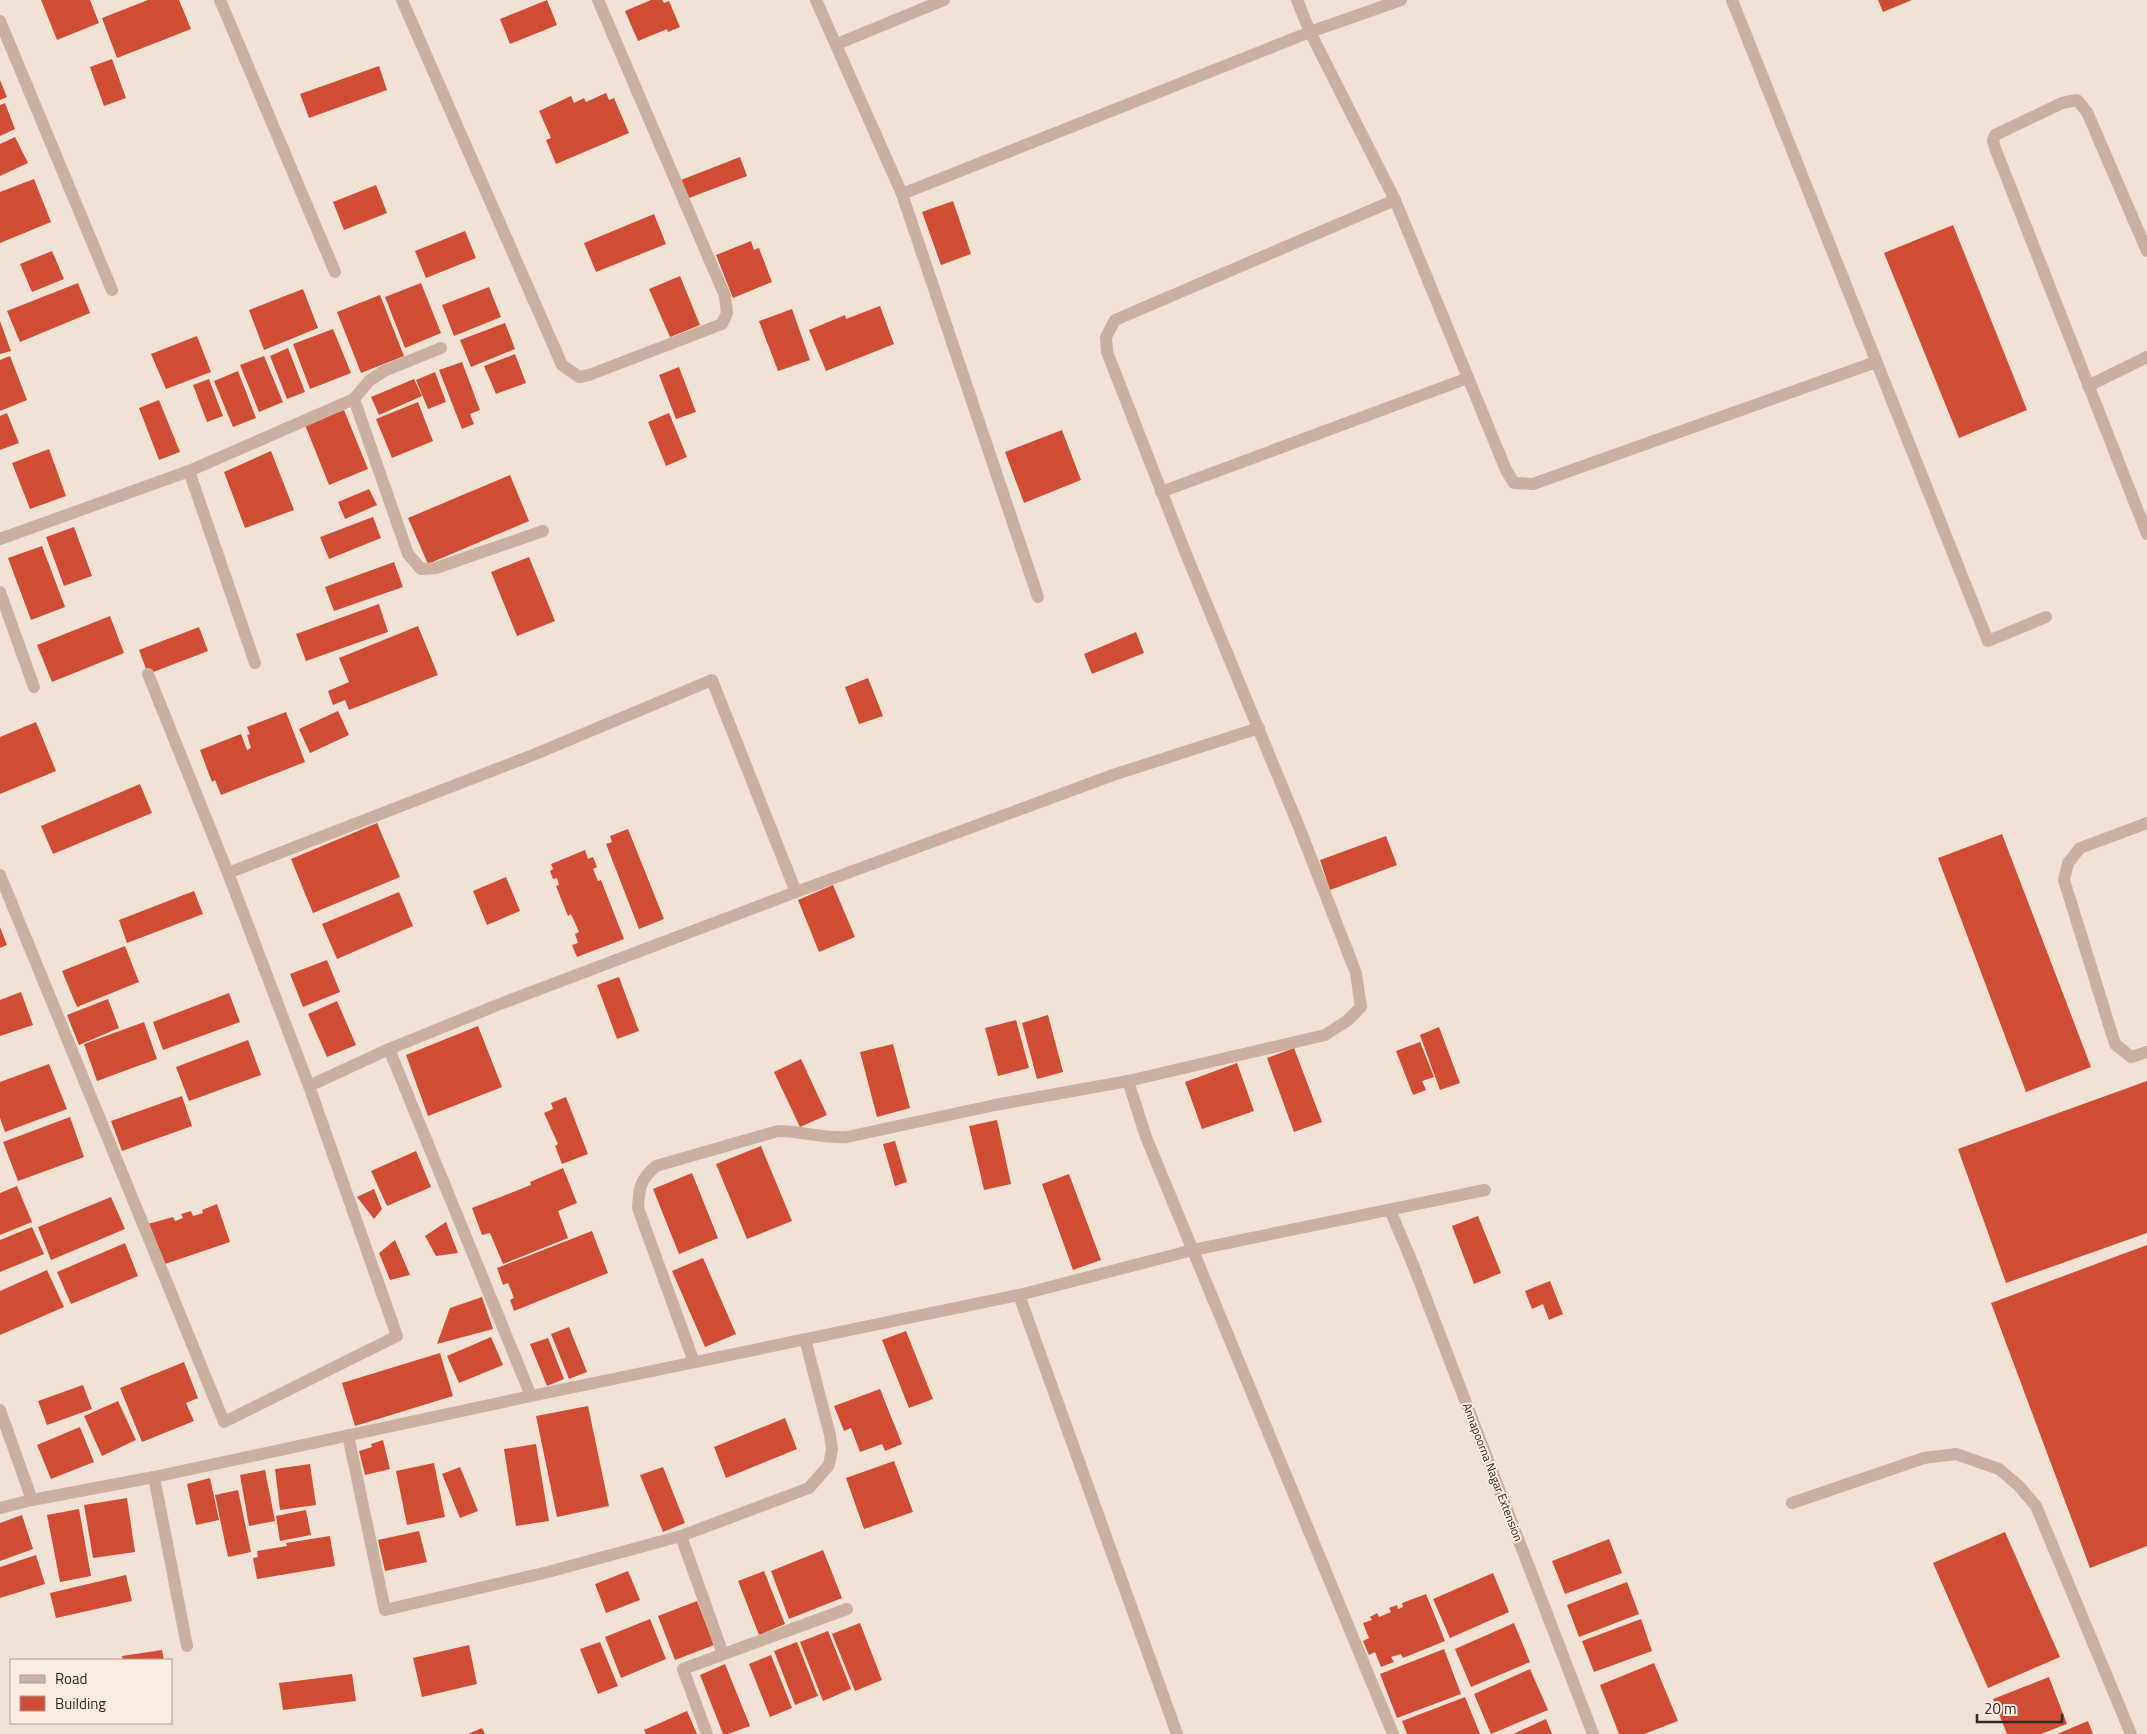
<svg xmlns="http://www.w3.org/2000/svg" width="2147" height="1734" viewBox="0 0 2147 1734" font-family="'Titillium Web',sans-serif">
	<rect width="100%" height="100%" fill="#f2e2d5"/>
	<g fill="#d04d35">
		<polygon points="41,0 90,0 99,23 57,40"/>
		<polygon points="148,0 179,0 191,29 117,58 102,18"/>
		<polygon points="547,0 557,25 510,44 500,19"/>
		<polygon points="651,0 662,0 664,3 669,1 680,27 668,32 667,29 638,41 625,11"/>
		<polygon points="1878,0 1912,0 1883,12"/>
		<polygon points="112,59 126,98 104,106 90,67"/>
		<polygon points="379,66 387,90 309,118 300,94"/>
		<polygon points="0,80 7,97 0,100"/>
		<polygon points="606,93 609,100 614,98 629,133 556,164 546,140 551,138 539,111 571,96 574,103 584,98 586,102"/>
		<polygon points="5,103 15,129 0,136 0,105"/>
		<polygon points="15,137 28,163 0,176 0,144"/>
		<polygon points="740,157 747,176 689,198 681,180"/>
		<polygon points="34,179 51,222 0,243 0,192"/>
		<polygon points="376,185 387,213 344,230 333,202"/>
		<polygon points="953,201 971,254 941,265 922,212"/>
		<polygon points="654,214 666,244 596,272 584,243"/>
		<polygon points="1953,225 2027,410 1959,438 1884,253"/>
		<polygon points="465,231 476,258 426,278 415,251"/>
		<polygon points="751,241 754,250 759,248 772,282 733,298 716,255"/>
		<polygon points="52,251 64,279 32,292 20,264"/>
		<polygon points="680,276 700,325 670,337 649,289"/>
		<polygon points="78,283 90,313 20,342 7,311"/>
		<polygon points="421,283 441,333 405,348 385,297"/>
		<polygon points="489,287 501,317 454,336 442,305"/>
		<polygon points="303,289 318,328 264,350 249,310"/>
		<polygon points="380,295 404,356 361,373 337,312"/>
		<polygon points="880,306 894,344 826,371 809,330 845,315 846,319"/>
		<polygon points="792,309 810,360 778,371 759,321"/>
		<polygon points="0,321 11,351 0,354"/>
		<polygon points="505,323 515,349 471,367 460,340"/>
		<polygon points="333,329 351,373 310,389 293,344"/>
		<polygon points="197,336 211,372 166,389 151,354"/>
		<polygon points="288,348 305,392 287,399 270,356"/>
		<polygon points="515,354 526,383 496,394 484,366"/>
		<polygon points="10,356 27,400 0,411 0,360"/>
		<polygon points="264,356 283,402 259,412 240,365"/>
		<polygon points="462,362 480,410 470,414 474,424 462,429 439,370"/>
		<polygon points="679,367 696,412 676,419 659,375"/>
		<polygon points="238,371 256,418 233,427 214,381"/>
		<polygon points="435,372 446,402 428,409 416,380"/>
		<polygon points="209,379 223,416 207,422 193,385"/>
		<polygon points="414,379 422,396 379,415 371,397"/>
		<polygon points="159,400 180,452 159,460 139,408"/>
		<polygon points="418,402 433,441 392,458 376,419"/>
		<polygon points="344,410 368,469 329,485 305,425"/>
		<polygon points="7,413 19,443 0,450 0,416"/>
		<polygon points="669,413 687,457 666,466 648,422"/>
		<polygon points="1062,430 1081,480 1024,503 1005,452"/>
		<polygon points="49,449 66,496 30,509 12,463"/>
		<polygon points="271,451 294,510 245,528 224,472"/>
		<polygon points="510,475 529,521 428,564 408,518"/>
		<polygon points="369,489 377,505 345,519 338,502"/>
		<polygon points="373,517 381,538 329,559 320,537"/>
		<polygon points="74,527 92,576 64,586 46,537"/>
		<polygon points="42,546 65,607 31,620 8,558"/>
		<polygon points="529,557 555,621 517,636 491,572"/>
		<polygon points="394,562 403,587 334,611 325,587"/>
		<polygon points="379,604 388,632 306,661 296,634"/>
		<polygon points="110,616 124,653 52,682 37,645"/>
		<polygon points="418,626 438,675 349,710 345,700 333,705 328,691 349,682 339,658"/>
		<polygon points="199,627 208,651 148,674 139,650"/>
		<polygon points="1136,632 1144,653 1092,674 1084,654"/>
		<polygon points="868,678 883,716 859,724 845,687"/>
		<polygon points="338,711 349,735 310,753 299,729"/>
		<polygon points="286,712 305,762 221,795 215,780 212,782 200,750 241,734 247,750 251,748 247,735 250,734 247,727"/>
		<polygon points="36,722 56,771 0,794 0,737"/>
		<polygon points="140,784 152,813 53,854 41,826"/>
		<polygon points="377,823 400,877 313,913 291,859"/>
		<polygon points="628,829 664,919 639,929 606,844 612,842 610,836"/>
		<polygon points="2002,834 2091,1067 2026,1092 1938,858"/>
		<polygon points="1386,836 1397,865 1330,890 1320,860"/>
		<polygon points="585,850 588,859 593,857 597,867 593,869 598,881 601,880 624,939 577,957 572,945 578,943 575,934 579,932 571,914 568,916 556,886 559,885 557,878 553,879 550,871 553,869 551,864"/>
		<polygon points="506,877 520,911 487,925 473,891"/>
		<polygon points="833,885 855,937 819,952 798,900"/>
		<polygon points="194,891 203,914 127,943 119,920"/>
		<polygon points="399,892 413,926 337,959 322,924"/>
		<polygon points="0,927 7,945 0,948"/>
		<polygon points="125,946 139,982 77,1007 62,971"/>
		<polygon points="327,960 340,992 303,1007 290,974"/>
		<polygon points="619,977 639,1031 617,1039 597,985"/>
		<polygon points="21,992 33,1025 0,1036 0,1000"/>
		<polygon points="229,993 240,1022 163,1050 153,1022"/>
		<polygon points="108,999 119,1028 79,1045 67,1015"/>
		<polygon points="337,1001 356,1045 327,1057 308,1014"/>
		<polygon points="1048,1015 1063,1072 1037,1079 1022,1023"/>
		<polygon points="1016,1020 1029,1068 998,1076 985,1028"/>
		<polygon points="144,1022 157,1059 97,1081 84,1044"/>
		<polygon points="478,1026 502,1087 428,1116 406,1055"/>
		<polygon points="1439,1027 1460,1083 1440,1090 1420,1035"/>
		<polygon points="248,1040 261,1075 189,1101 176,1067"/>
		<polygon points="1420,1042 1434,1077 1422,1081 1426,1090 1413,1095 1396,1051"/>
		<polygon points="893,1044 910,1108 877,1117 860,1052"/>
		<polygon points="1294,1048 1322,1122 1294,1132 1267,1058"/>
		<polygon points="801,1059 827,1115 800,1127 774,1072"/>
		<polygon points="1237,1063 1254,1111 1202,1129 1185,1082"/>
		<polygon points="49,1064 67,1109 5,1132 0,1118 0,1082"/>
		<polygon points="2147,1081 2147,1233 2006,1283 1958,1149"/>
		<polygon points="182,1096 192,1126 122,1151 111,1121"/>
		<polygon points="566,1097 588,1154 562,1164 555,1146 558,1144 544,1113 553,1109 551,1103"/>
		<polygon points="70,1117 84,1157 18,1181 3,1142"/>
		<polygon points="997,1120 1011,1184 984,1190 969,1126"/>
		<polygon points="895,1141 907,1182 895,1186 883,1144"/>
		<polygon points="761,1146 792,1221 747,1239 716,1164"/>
		<polygon points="416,1151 431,1187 387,1206 371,1171"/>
		<polygon points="563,1168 577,1203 558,1211 568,1238 503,1264 490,1233 482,1235 472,1208 531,1185 530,1182"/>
		<polygon points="692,1173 718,1238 679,1254 653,1189"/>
		<polygon points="1069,1174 1101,1260 1073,1270 1042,1184"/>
		<polygon points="17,1186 32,1222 0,1235 0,1193"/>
		<polygon points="374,1189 382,1209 374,1219 357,1197"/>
		<polygon points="111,1197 125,1229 51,1260 38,1227"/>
		<polygon points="217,1204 230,1242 162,1265 148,1224 173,1217 175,1221 183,1218 181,1214 191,1211 193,1216 203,1213 202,1210"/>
		<polygon points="1478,1216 1501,1273 1474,1284 1452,1226"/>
		<polygon points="446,1222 458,1253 436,1256 425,1236"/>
		<polygon points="32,1227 44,1254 0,1272 0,1240"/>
		<polygon points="592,1231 608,1273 514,1311 510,1300 514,1298 508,1283 503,1285 497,1268"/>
		<polygon points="395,1240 410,1275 390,1280 379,1253"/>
		<polygon points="125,1243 138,1276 71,1304 57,1272"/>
		<polygon points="2147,1245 2147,1546 2090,1568 1991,1303"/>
		<polygon points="703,1258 736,1334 705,1347 672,1271"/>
		<polygon points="47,1270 64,1307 0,1335 0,1291"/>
		<polygon points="1550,1281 1563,1314 1549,1320 1543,1304 1532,1309 1525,1291"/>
		<polygon points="482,1297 493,1329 437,1344 450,1308"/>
		<polygon points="569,1327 587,1372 569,1379 551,1334"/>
		<polygon points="906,1331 933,1399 909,1408 882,1340"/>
		<polygon points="491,1337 503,1365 459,1383 447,1356"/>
		<polygon points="548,1338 564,1379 547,1386 530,1344"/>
		<polygon points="440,1353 453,1396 355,1426 342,1383"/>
		<polygon points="184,1362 198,1398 186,1403 194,1421 142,1442 120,1388"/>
		<polygon points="83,1385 92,1409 47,1425 38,1401"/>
		<polygon points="880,1389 902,1444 885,1451 882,1444 860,1452 851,1428 844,1431 834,1406"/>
		<polygon points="118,1401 136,1440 102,1456 84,1416"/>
		<polygon points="588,1406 609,1506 557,1517 536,1416"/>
		<polygon points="785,1418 797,1449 726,1478 714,1447"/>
		<polygon points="80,1427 94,1462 51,1479 37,1445"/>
		<polygon points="383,1440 390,1469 365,1475 359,1451 372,1447 371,1444"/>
		<polygon points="536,1444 549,1521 516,1526 504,1449"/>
		<polygon points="894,1461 913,1512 864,1529 846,1478"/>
		<polygon points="434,1463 445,1517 407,1525 396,1471"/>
		<polygon points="310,1464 316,1505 280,1510 275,1469"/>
		<polygon points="460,1467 478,1511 460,1518 442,1474"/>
		<polygon points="663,1467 685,1523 663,1532 640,1475"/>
		<polygon points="265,1470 275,1521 249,1526 240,1475"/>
		<polygon points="210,1478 219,1520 196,1525 187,1484"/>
		<polygon points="238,1490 251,1552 228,1557 215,1495"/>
		<polygon points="127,1498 135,1552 93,1558 84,1505"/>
		<polygon points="79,1509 91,1576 60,1582 47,1515"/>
		<polygon points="306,1510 311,1535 280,1541 276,1516"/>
		<polygon points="22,1515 33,1549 0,1561 0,1523"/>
		<polygon points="419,1531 427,1562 385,1571 378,1540"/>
		<polygon points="2005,1532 2060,1657 1988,1688 1933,1563"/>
		<polygon points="330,1536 335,1566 257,1579 253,1558 258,1557 257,1551 287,1546 286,1543"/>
		<polygon points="1609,1539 1622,1573 1565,1594 1552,1561"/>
		<polygon points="823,1550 842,1598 789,1619 771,1571"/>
		<polygon points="36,1555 45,1584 0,1598 0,1567"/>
		<polygon points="628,1571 640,1600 606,1613 595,1584"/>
		<polygon points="764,1571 785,1624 759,1635 738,1581"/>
		<polygon points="1493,1573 1509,1612 1450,1638 1433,1599"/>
		<polygon points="126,1575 132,1601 56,1618 50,1593"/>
		<polygon points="1627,1582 1639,1614 1579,1637 1567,1605"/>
		<polygon points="1426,1594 1445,1641 1403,1658 1401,1654 1391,1657 1394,1662 1381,1667 1375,1652 1369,1655 1363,1641 1369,1638 1363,1623 1372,1620 1370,1617 1377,1613 1379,1617 1391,1612 1389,1608 1397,1605 1398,1609 1403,1607 1402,1603"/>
		<polygon points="697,1601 714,1645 675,1660 658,1616"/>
		<polygon points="650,1619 666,1659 621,1678 605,1637"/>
		<polygon points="1641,1619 1652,1651 1594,1672 1582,1641"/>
		<polygon points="860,1623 882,1680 855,1691 832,1634"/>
		<polygon points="1514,1623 1530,1662 1471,1687 1455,1649"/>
		<polygon points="828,1631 851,1689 823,1701 800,1642"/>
		<polygon points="600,1642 618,1686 598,1694 580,1649"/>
		<polygon points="797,1642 818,1696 795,1705 774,1651"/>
		<polygon points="469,1645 477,1684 422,1697 413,1658"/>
		<polygon points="1444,1649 1461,1694 1397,1718 1380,1674"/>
		<polygon points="162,1650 164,1660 123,1660 122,1656"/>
		<polygon points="771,1655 792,1708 770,1717 749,1664"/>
		<polygon points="1654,1663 1678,1721 1644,1734 1619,1734 1600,1685"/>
		<polygon points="725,1664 750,1726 728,1734 723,1734 700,1675"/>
		<polygon points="1530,1669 1548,1710 1491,1734 1474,1694"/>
		<polygon points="352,1674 356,1701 283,1710 279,1683"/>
		<polygon points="2049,1677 2067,1724 2041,1734 2007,1734 1993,1699"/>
		<polygon points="1465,1697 1480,1734 1407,1734 1402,1721"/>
		<polygon points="687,1711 697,1734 646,1734 644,1730"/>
		<polygon points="1546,1719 1552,1734 1513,1734"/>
		<polygon points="2088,1721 2093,1734 2057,1734"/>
		<polygon points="482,1728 485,1734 468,1734"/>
	</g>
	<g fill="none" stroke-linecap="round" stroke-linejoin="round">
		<g stroke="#cbb0a0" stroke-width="12">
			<polyline points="220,0 335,272"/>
			<polyline points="402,0 562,365 579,377 589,375 722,324 727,313 725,296 598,0"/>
			<polyline points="816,0 902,194 1038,597"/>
			<polyline points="1297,0 1310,32 1395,200 1506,470 1514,483 1533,484 1876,362"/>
			<polyline points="1732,0 1988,641 2046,617"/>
			<polyline points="0,21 112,290"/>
			<polyline points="837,44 944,0"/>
			<polyline points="902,194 1310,32 1401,0"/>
			<polyline points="2147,251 2087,112 2077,100 2062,103 1995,135 1993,141 1995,148 2147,534"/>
			<polyline points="2088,386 2147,357"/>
			<polyline points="354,399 369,381 384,371 441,348"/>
			<polyline points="189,471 255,663"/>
			<polyline points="1161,492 1468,378"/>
			<polyline points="0,539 189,471 354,399 408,554 421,569 436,568 543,531"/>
			<polyline points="0,592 34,687"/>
			<polyline points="2147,823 2080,848 2068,863 2064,880 2115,1044 2131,1057 2147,1052"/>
			<polyline points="228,873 533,755 712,680 796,892"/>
			<polyline points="0,875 224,1422 397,1336 309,1086 228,873 148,674"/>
			<polyline points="389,1049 500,1004 796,892 1113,775 1259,728"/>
			<polyline points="309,1086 389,1049 531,1396"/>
			<polyline points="1390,1210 1412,1262 1593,1734"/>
			<polyline points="1019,1295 1177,1734"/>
			<path d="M694 1362 638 1208C639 1187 640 1180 656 1166L778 1131C802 1131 823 1139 847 1137L995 1105 1128 1081"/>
			<polyline points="0,1410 32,1500 0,1508"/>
			<polyline points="348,1435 385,1610 548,1572 681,1536 723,1654"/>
			<polyline points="154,1477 187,1646"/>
			<polyline points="32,1500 154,1477 531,1396 1019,1295 1193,1250 1485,1190"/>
			<polyline points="1792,1503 1924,1458 1956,1454 1999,1469 2019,1486 2036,1506 2131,1734"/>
			<polyline points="681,1536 809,1488 829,1465 832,1449 830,1435 805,1339"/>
			<polyline points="707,1734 683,1669 847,1609"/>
			<polyline points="1393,1734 1146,1137 1128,1081 1325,1035 1347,1021 1361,1007 1356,973 1299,827 1186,554 1107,352 1106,337 1115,320 1395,200"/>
		</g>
	</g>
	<g text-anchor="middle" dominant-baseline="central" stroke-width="4" stroke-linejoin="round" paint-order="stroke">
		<g font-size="12" fill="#342824" stroke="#faece1">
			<text transform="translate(1493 1472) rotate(69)">Annapoorna Nagar Extension</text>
		</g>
	</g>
	<rect x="10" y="1659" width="162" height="65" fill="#faece1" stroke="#ab9e95"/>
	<rect x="20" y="1675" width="25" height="8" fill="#cbb0a0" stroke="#ab9e95"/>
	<text x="55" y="1684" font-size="15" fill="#342824">Road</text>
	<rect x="20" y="1696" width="25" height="15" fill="#d04d35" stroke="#ab9e95"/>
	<text x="55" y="1709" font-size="15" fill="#342824">Building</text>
	<path d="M1977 1714v8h85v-8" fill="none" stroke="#342824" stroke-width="2.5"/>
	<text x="1984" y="1714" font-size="15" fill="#342824" stroke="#faece1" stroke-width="4" paint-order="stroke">20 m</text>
</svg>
